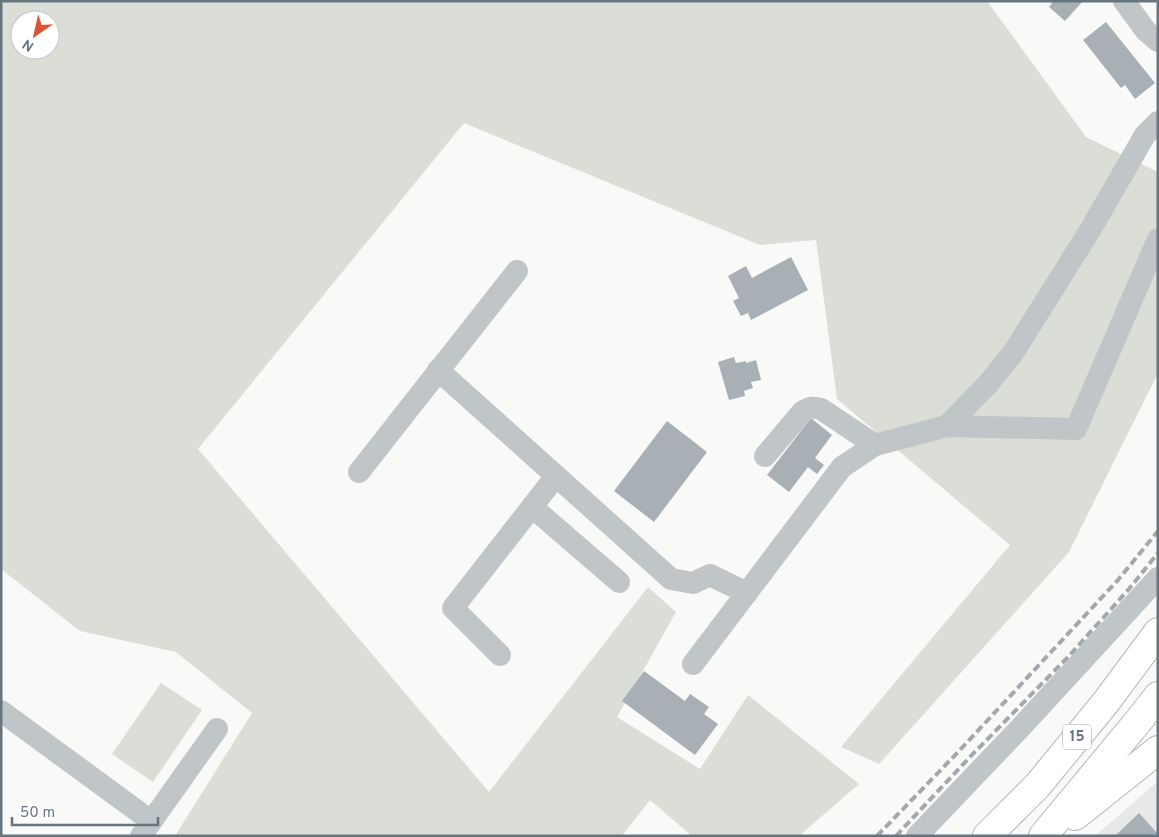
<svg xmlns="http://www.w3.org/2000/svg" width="1159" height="837" viewBox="0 0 1159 837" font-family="Overpass,sans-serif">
	<rect width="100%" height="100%" fill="#f9f9f7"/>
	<polygon fill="#e7e8e8" points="1158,781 1158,836 1095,836"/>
	<g fill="#daded7" fill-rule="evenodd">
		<path d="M1 1H987L1086 137 1158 172V373L1069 552 879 764 841 747 1010 545 837 399 816 240 760 245 464 123 198 449 489 792 648 587 676 612 617 717 700 769 748 695 859 784 799 836H692L650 800 622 836H175L252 713 176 652 80 631 1 569ZM20 20H50V50H20Z"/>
		<polygon points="161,683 202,710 153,782 112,754"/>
	</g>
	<g fill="#a8b0b6">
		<polygon points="1051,1 1083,1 1065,21 1049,7 1052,3"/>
		<polygon points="1106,22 1155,83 1135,99 1125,85 1121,88 1083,40"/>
		<polygon points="791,257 808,290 751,320 748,313 741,316 733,301 739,298 728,276 746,266 752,278"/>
		<polygon points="734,357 736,363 746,361 746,363 756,360 761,380 751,382 753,388 744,391 745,396 729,400 718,362"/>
		<polygon points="811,418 832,435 815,458 824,465 817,474 808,467 789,492 767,475"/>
		<polygon points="667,421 707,452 654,522 614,491"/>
		<polygon points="644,671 685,701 690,694 709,707 704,714 718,724 695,755 622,701"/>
		<polygon points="1139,813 1158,834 1158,836 1115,836"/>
	</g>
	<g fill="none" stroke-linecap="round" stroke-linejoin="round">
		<g stroke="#b4b8bb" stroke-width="30">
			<g id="highway">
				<polyline points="1075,816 1158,750"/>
				<polyline points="987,836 1038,785 1106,702 1158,632"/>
				<polyline points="1043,836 1140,719 1158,696"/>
			</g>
		</g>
		<g stroke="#c0c5c8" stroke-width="22">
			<polyline points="1124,1 1146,31 1158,41"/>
			<polyline points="438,370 671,579 693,583 710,575 747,593"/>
			<polyline points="947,426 988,384 1013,353 1089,232 1145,135 1158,122"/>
			<path d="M765 456 802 412C809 407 813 407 821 409L875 445"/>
			<polyline points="359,472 517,271"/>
			<polyline points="532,507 619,582"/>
			<polyline points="500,655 453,608 556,476"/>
			<polyline points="693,664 842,467 875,445 947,426 1076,429 1158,239"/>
			<polyline points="1,711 151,821"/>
			<polyline points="141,836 217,729"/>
			<polyline points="917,836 1023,725 1158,578"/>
		</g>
		<use href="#highway" stroke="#fff" stroke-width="28"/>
		<g stroke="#a2a9ae" stroke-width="4" stroke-dasharray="8 4" stroke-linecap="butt">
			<polyline points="877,836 959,751 1118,580 1158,531"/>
			<polyline points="896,836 969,758 1068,657 1129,589 1158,553"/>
		</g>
	</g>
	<g text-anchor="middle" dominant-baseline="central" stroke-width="5" stroke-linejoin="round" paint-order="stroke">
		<rect fill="#fff" stroke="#949fa6" stroke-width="1" x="1063" y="724.5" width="28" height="25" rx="4"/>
		<g font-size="15" font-weight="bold" fill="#667680">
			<text x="1077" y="737">15</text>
		</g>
	</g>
	<rect width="1159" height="837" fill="none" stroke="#667680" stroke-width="5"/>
	<g transform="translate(35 35) rotate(214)"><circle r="24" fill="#ffffff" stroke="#c2c8cc"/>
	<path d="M0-4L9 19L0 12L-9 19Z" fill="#d95538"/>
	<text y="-8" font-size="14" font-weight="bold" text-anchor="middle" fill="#667680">N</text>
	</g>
	<path d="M12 817v8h146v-8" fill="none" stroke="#667680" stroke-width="2.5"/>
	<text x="20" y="817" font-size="15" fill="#667680" stroke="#ffffff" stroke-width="4" paint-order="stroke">50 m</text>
</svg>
